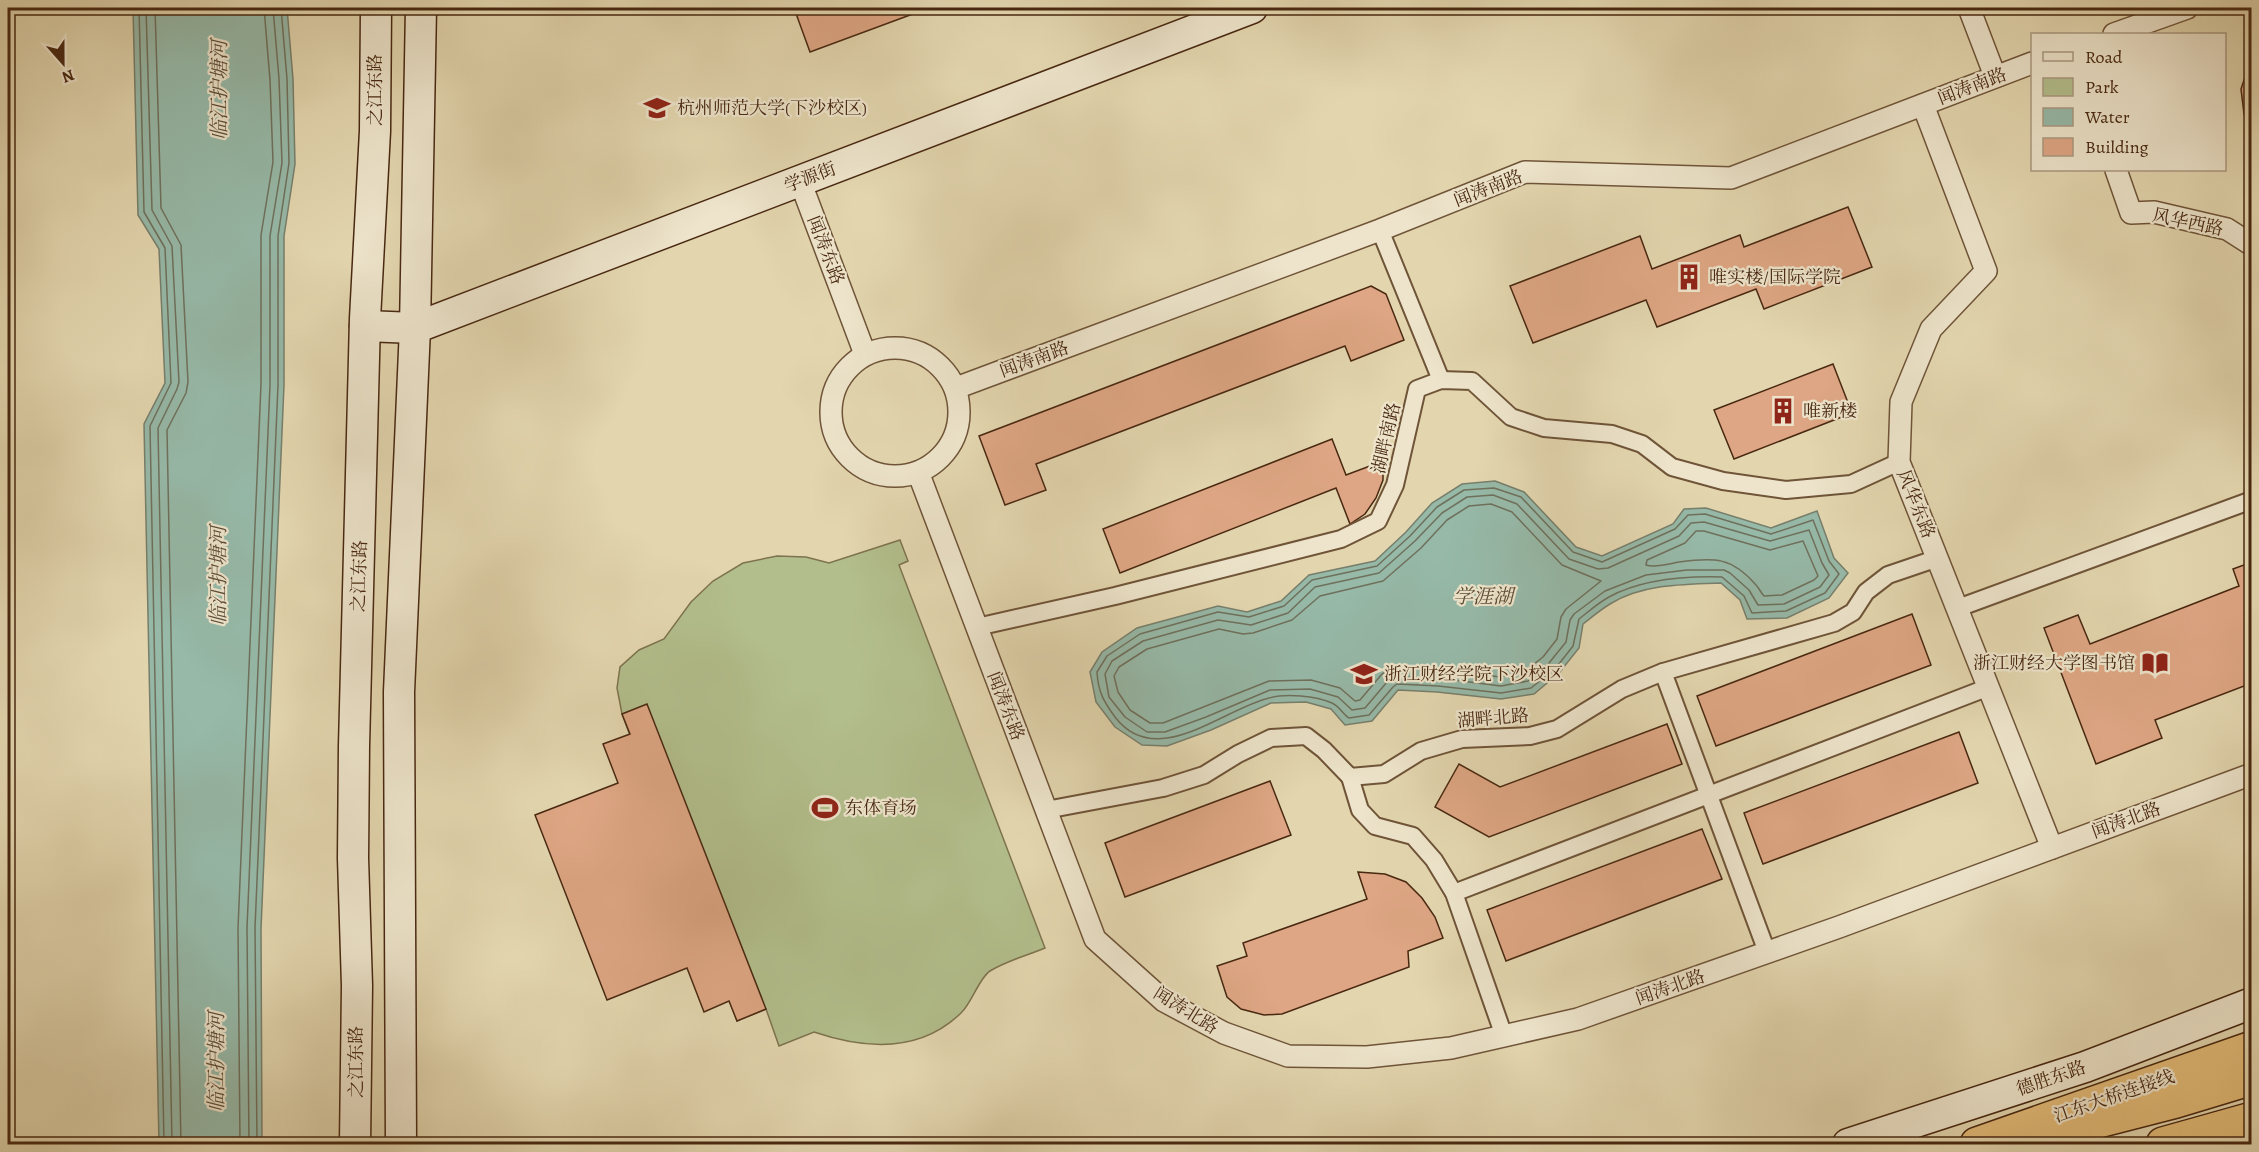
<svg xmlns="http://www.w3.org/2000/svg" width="2259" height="1152" viewBox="0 0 2259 1152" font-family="Alegreya,'Noto Serif SC',serif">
	<rect width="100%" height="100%" fill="#e3d6af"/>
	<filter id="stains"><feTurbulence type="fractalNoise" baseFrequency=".00333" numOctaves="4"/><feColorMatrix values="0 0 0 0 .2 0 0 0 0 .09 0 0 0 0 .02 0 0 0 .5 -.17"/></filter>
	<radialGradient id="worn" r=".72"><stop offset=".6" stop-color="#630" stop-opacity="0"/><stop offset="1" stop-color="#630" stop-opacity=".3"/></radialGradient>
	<path fill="#b2be8c" stroke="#7d734e" stroke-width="1.5" d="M900 540 908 561 899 565 1045 948C1028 955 1006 961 990 971 979 978 972 1003 961 1013 920 1053 864 1049 814 1032L779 1046 766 1009 737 1021 622 714 617 688 620 667 639 650 664 639 691 602 713 581 743 563 777 556 806 557 829 563Z"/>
	<g fill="#96b9a8" stroke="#777f6c" stroke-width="1.5">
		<polygon points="133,8 287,8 293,79 295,164 284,236 284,385 261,929 262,1144 159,1144 144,424 165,383 159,249 138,215"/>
		<path d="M1495 481 1524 492 1576 547 1602 556 1673 524 1684 509 1706 508 1771 528 1817 511 1834 558 1848 573 1829 598 1787 618 1747 619 1740 600 1721 583C1685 584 1642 584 1610 604 1600 610 1592 617 1583 624L1579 648 1559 673 1534 694 1501 699 1437 692 1398 690 1372 721 1345 725 1331 709 1306 702 1271 703 1211 730 1167 746 1142 745 1115 727 1096 702 1090 672 1102 652 1137 628 1218 606 1247 612 1281 601 1309 575 1375 561 1406 532 1432 503 1462 484Z"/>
	</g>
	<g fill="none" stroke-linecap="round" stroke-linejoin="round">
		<g stroke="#6f705c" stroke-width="1.5">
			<polyline points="139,8 144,212 165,248 171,383 150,426 164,1144"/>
			<polyline points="146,8 152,210 172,246 179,382 177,389 158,428 172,1144"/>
			<polyline points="155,8 161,208 181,245 188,382 186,393 167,430 181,1144"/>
			<path d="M1494 488 1521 497 1573 552 1602 562 1675 529 1688 515 1705 514 1771 534 1813 520 1829 561 1839 574 1825 593 1786 611 1752 613 1744 596 1722 577C1685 576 1642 579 1609 597 1598 603 1588 612 1579 619L1573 646 1555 669 1531 688 1501 693 1438 686 1397 684 1393 687 1369 715 1349 718C1343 714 1339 706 1332 703 1316 696 1286 693 1269 698 1223 709 1156 771 1115 717 1104 702 1098 692 1097 672L1107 656 1140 634 1218 612 1249 617 1284 606 1312 580 1377 566 1410 536 1437 507 1464 490Z"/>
			<polygon points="1493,495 1517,504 1569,559 1598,569 1608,568 1679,536 1691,523 1704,522 1770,541 1809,530 1822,563 1829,575 1820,587 1784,604 1758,605 1749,590 1730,573 1724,570 1687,570 1646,575 1605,591 1574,614 1570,620 1566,642 1549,663 1528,681 1501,686 1438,678 1395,677 1387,682 1365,708 1352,710 1338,697 1310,689 1270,690 1206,717 1165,732 1147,732 1125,717 1109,697 1105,674 1112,661 1143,641 1218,620 1251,625 1288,613 1315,587 1379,573 1415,541 1442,513 1467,497"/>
			<polygon points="1491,504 1512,512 1562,565 1601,581 1566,609 1561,617 1557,639 1543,657 1524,672 1500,677 1439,669 1393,668 1382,674 1360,700 1355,701 1340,688 1311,680 1269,681 1163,723 1150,723 1130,710 1118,692 1114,676 1119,667 1147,649 1219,629 1243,634 1253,633 1292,620 1320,596 1383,581 1421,548 1447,520 1469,506"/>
			<path d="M1696 531H1704L1770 550 1803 541 1818 576 1814 580 1782 595 1764 596C1761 593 1759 588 1756 585 1732 557 1714 557 1679 562 1668 564 1656 568 1646 565L1647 560 1685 543Z"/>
			<polyline points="240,1144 238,928 261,384 261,235 273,162 270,80 264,8"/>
			<polyline points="249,1144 247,928 270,385 270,236 282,163 279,79 273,8"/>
			<polyline points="257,1144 255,928 278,385 278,236 289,163 287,79 281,8"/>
		</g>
	</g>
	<g fill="#dea684" stroke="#482811" stroke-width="1.5">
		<polygon points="794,8 929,8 810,52"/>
		<polygon points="2252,64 2252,111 2244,114 2241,89 2248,68"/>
		<polygon points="1848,207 1872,267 1764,309 1756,289 1657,327 1646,300 1533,343 1510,286 1640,236 1652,269 1740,235 1744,247"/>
		<polygon points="1371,286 1386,294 1404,340 1351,361 1345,346 1036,464 1046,490 1005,505 979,436"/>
		<polygon points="1833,364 1852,413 1734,459 1714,410"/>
		<polygon points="1332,439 1346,475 1383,461 1383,480 1376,498 1365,514 1350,524 1336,488 1120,573 1103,529"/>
		<polygon points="2252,562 2252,683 2155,720 2162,738 2096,764 2044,628 2078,615 2090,644 2239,586 2233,569"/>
		<polygon points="1912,614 1931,665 1716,746 1697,696"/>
		<polygon points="647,704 766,1009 737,1021 729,1001 704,1012 687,968 607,1000 535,815 618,783 603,744 630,734 622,714"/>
		<polygon points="1667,724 1682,764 1489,837 1435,807 1459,764 1500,787"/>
		<polygon points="1959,732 1978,783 1763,864 1744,813"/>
		<polygon points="1270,781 1291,835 1125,897 1105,843"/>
		<polygon points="1702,829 1722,879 1506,961 1487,910"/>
		<polygon points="1358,872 1385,874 1406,882 1422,898 1435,917 1443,938 1408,951 1409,967 1282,1014 1264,1015 1241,1009 1227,997 1217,966 1247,956 1243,943 1367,899"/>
	</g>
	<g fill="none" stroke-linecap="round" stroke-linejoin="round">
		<g stroke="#6f5438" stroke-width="20">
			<g id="pedestrian">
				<polyline points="1380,230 1441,380"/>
				<polyline points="1958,608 2252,500"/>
				<polyline points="977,627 1115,596 1341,539 1378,521 1395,485 1417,389 1441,380 1472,381 1511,417 1544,428 1612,434 1642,444 1672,467 1723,481 1786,490 1851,484 1899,462"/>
				<polyline points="1663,672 1767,952"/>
				<polyline points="1350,777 1360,810 1375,826 1413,836 1434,860 1454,893 1504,1036"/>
				<polyline points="1046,810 1163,788 1204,775 1238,754 1271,738 1306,736 1324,750 1350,777 1384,774 1421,751 1462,739 1530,736 1557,729 1622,689 1663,672 1834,623 1853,612 1866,592 1888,575 1938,558"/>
				<polyline points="1454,893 1989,687"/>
			</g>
		</g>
		<g stroke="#6f5438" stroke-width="24">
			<g id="minor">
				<polyline points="1969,8 1995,76"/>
				<polyline points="2114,34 2187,8"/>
				<polyline points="1923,105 1986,271 1931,329 1901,402 1899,462 2052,848"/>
				<polyline points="2116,170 2131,213 2154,212 2227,229 2252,245"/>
				<polyline points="800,181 865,354"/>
				<circle cx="895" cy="412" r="64"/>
				<polyline points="956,388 1380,230 1525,172 1731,178 2032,63"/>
				<polyline points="918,472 1095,939 1164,1001 1224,1033 1288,1056 1367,1057 1451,1048 1578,1019 1839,927 2252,774"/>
			</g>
		</g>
		<g stroke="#482811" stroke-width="33">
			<g id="secondary">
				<polyline points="365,326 415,328 1252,8"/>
				<polyline points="355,1144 357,986 353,858 354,746 365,319 375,131 376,8"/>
				<polyline points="401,1144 399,692 415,328 421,8"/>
				<polyline points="1848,1144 2085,1067 2252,1003"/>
			</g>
		</g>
		<g stroke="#482811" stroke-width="36">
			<polyline id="trunk" points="1977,1144 2252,1048"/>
		</g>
		<g stroke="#482811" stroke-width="36">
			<g id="motorway">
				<polyline points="2009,1144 2176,1101 2252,1078"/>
				<polyline points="2163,1144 2252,1119"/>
			</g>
		</g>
		<use href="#pedestrian" stroke="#ede4cb" stroke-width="16"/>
		<use href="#minor" stroke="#ede4cb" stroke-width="21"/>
		<use href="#secondary" stroke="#ede4cb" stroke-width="30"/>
		<use href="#trunk" stroke="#e2bb78" stroke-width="33"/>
		<use href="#motorway" stroke="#e2bb78" stroke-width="33"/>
	</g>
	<defs>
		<g id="university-bare" transform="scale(2.07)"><path d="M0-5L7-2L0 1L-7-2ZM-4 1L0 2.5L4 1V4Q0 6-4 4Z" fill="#8f2418" stroke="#ede4cb" stroke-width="2.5" paint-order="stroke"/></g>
		<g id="building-bare" transform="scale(2.07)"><path d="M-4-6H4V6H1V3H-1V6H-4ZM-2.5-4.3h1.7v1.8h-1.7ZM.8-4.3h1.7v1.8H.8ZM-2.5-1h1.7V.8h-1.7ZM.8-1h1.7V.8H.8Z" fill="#8f2418" stroke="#ede4cb" stroke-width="2.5" paint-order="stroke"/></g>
		<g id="library-bare" transform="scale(2.07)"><path d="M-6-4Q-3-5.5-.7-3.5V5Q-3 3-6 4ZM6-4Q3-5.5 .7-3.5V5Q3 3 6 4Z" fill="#8f2418" stroke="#ede4cb" stroke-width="2.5" paint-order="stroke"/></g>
		<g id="stadium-bare" transform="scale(2.07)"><path d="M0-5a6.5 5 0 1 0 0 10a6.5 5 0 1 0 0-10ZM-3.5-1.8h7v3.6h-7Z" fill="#8f2418" stroke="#ede4cb" stroke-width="2.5" paint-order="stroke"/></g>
	</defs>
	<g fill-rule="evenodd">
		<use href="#university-bare" x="657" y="108"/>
		<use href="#building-bare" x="1689" y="277"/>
		<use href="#building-bare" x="1783" y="411"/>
		<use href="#library-bare" x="2155" y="663"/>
		<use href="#university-bare" x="1364" y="674"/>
		<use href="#stadium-bare" x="825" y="808"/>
	</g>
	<g text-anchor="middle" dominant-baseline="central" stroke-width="4.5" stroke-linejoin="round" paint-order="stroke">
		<g font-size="18" fill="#482811" stroke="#ede4cb">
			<text transform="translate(1972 86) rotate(-21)">闻涛南路</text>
			<text transform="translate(375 90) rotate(-90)">之江东路</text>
			<text transform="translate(810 177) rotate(-21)">学源街</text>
			<text transform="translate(1488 188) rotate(-21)">闻涛南路</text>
			<text transform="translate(2188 222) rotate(12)">风华西路</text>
			<text transform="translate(826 250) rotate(69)">闻涛东路</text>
			<text transform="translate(1034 359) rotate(-20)">闻涛南路</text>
			<text transform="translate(1386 438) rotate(-77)">湖畔南路</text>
			<text transform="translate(1916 504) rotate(68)">风华东路</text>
			<text transform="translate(359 576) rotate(-88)">之江东路</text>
			<text transform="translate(1006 706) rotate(69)">闻涛东路</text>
			<text transform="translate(1493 718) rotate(-5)">湖畔北路</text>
			<text transform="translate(2126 820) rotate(-20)">闻涛北路</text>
			<text transform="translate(1670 987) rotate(-19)">闻涛北路</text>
			<text transform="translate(1186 1010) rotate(32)">闻涛北路</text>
			<text transform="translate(356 1062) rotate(-90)">之江东路</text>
			<text transform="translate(2051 1078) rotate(-19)">德胜东路</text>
			<text transform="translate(2114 1096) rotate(-19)">江东大桥连接线</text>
		</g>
		<g font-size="18" fill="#482811" stroke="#ede4cb" text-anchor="start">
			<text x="677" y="108">杭州师范大学(下沙校区)</text>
			<text x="1709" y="277">唯实楼/国际学院</text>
			<text x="1803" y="411">唯新楼</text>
			<text x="2135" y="663" text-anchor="end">浙江财经大学图书馆</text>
			<text x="1384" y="674">浙江财经学院下沙校区</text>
			<text x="845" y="808">东体育场</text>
		</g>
		<g font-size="20" font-style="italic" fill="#5c4c37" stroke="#ede4cb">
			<text transform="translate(219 90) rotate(-90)">临江护塘河</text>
			<text transform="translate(218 576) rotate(-90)">临江护塘河</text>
			<text x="1483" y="596">学涯湖</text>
			<text transform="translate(216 1062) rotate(-90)">临江护塘河</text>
		</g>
	</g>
	<rect width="2259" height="1152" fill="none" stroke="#e3d6af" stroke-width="30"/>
	<rect x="9" y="9" width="2241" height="1134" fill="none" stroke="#482811" stroke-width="3"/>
	<rect x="15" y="15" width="2229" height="1122" fill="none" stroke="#482811" stroke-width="1.5"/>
	<rect x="2031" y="33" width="195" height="138" fill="#ede4cb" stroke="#ab9981" stroke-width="1.5"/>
	<rect x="2043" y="52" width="30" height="9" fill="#ede4cb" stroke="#ab9981" stroke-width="1.5"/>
	<text x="2085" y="63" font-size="18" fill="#482811">Road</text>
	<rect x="2043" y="78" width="30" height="18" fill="#b2be8c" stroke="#ab9981" stroke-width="1.5"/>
	<text x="2085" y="93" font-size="18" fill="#482811">Park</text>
	<rect x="2043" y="108" width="30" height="18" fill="#96b9a8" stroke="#ab9981" stroke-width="1.5"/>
	<text x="2085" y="123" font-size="18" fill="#482811">Water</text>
	<rect x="2043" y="138" width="30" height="18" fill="#dea684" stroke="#ab9981" stroke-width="1.5"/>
	<text x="2085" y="153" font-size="18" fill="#482811">Building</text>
	<g transform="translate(63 63) rotate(159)" stroke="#ede4cb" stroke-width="4.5" paint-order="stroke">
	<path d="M0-4.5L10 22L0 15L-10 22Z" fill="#482811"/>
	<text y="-9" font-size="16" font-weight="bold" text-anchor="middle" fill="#482811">N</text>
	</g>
	<rect width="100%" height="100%" filter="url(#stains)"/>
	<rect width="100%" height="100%" fill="url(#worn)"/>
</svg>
